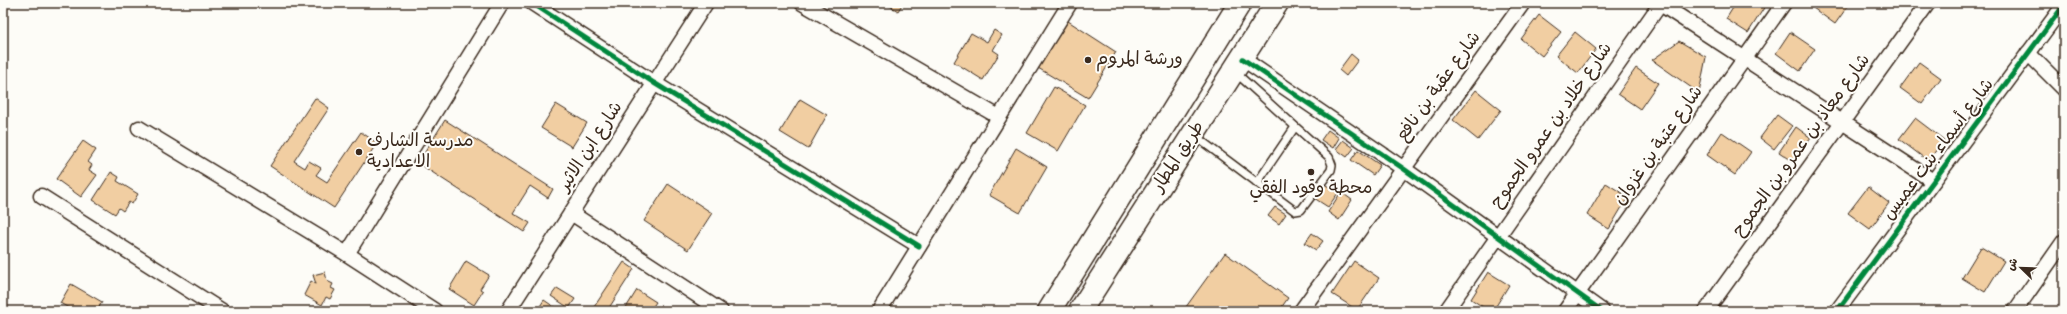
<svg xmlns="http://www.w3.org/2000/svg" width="2067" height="314" viewBox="0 0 2067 314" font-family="'Indie Flower','Playpen Sans Arabic',sans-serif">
	<rect width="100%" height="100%" fill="#fdfcf7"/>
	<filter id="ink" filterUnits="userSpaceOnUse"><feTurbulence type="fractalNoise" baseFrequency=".025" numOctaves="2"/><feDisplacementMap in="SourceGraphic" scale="8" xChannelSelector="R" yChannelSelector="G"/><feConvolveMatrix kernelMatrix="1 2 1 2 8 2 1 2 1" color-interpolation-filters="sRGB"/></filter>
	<g filter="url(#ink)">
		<g fill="#f1cea2" stroke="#3b2a1e">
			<polygon points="885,3 903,3 898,11"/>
			<polygon points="1736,3 1767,3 1748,33 1726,19"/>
			<polygon points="1817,3 1850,3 1835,24 1813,8"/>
			<polygon points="1539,15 1561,32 1542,56 1521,39"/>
			<polygon points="1068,21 1116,52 1088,98 1038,68"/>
			<polygon points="994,30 1002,35 993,50 999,54 983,80 954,62 971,33 987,42"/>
			<polygon points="1575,32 1596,49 1578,73 1556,56"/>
			<polygon points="1790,32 1815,49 1800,71 1776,53"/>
			<polygon points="1679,41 1706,57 1699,93 1652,60"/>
			<polygon points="1351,54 1358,60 1346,76 1339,70"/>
			<polygon points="1919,62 1941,78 1922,104 1900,88"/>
			<polygon points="1636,68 1658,83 1640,109 1618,94"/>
			<polygon points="1054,87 1085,105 1058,151 1027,133"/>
			<polygon points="1476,90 1501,110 1478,140 1453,120"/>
			<polygon points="315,98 329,108 294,161 305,168 309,161 321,168 316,175 327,182 361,132 377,143 334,208 270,166"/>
			<polygon points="800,99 827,115 808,149 780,132"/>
			<polygon points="556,104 587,123 572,147 541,128"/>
			<polygon points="1777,115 1792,126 1774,149 1760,138"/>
			<polygon points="1915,118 1944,140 1928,161 1899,139"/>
			<polygon points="445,120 553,189 548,198 530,186 513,213 530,223 524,232 418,163"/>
			<polygon points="1796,127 1811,138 1794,162 1779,152"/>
			<polygon points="1328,130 1339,138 1333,148 1321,140"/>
			<polygon points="1722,132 1751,152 1735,175 1707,155"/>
			<polygon points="1343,140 1354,148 1347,157 1336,149"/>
			<polygon points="83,141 96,150 88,162 92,165 89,170 97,175 81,197 56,179"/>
			<polygon points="1016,148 1047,167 1020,213 989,195"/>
			<polygon points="1358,150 1380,165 1373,175 1351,160"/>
			<polygon points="111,172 119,177 117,181 138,194 132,204 129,202 123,211 119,208 115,214 93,200"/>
			<polygon points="1323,183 1338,193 1328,207 1314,198"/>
			<polygon points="1606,183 1628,197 1609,229 1587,215"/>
			<polygon points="668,184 712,213 688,250 644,221"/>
			<polygon points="1868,187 1889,203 1870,229 1848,213"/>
			<polygon points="1341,192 1352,200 1339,220 1328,212"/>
			<polygon points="1275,207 1286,214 1279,224 1268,216"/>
			<polygon points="1312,233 1323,241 1316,250 1305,243"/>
			<polygon points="1981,247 2004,261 1985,292 1962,278"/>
			<polygon points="1225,253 1288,298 1279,311 1183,311"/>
			<polygon points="466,261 489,275 480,289 483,291 474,305 449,289"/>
			<polygon points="1354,261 1379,278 1357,310 1332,294"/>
			<polygon points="624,262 634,269 607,311 600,311 594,307"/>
			<polygon points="325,272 327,281 333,284 331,288 335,290 330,299 326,297 322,305 304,295 311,281 316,284 313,275"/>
			<polygon points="1488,272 1509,285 1493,311 1489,311 1471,299"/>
			<polygon points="71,284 102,302 97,311 74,311 60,303"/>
			<polygon points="557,288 575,299 569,308 551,296"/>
			<polygon points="637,290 656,302 650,311 624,311"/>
			<polygon points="544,300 560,311 537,311"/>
		</g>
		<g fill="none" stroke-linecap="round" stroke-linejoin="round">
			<g stroke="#3b2a1e" stroke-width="10">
				<g id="lane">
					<polyline points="1195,136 1295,211 1301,210 1331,170 1332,165 1329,157 1236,73"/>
					<polyline points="1257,183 1295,127"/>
				</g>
			</g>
			<g stroke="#3b2a1e" stroke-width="17">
				<g id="street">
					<polyline points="532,3 654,83 919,246"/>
					<polyline points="802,3 999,117"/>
					<polyline points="1659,3 1933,181"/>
					<polyline points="2028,53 2064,89"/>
					<polyline points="1243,59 1404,169 1602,311"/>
					<polyline points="139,128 347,254 435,311"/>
					<polyline points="41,196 222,311"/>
					<polyline points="571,213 721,311"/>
					<polyline points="347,254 502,3"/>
					<polyline points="508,311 706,3"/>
					<polyline points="879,311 1070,3"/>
					<polyline points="1301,311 1523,3"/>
					<polyline points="1446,311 1661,3"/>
					<polyline points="1565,311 1784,3"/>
					<polyline points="1706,311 1928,3"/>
					<polyline points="1837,311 2064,5"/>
					<polyline points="2015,311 2064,241"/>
				</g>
			</g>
			<g stroke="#3b2a1e" stroke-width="25">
				<g id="highway">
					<polyline points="1049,311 1240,3"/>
					<polyline points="1080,311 1277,3"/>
				</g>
			</g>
			<use href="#lane" stroke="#fdfcf7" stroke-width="7"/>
			<use href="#street" stroke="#fdfcf7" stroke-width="14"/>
			<use href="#highway" stroke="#fdfcf7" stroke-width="22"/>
			<g stroke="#fdfcf7" stroke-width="8">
				<g id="cycleway">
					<polyline points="532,3 654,83 919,246"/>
					<polyline points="1243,59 1404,169 1602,311"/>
					<polyline points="1837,311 2064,5"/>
				</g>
			</g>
			<use href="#cycleway" stroke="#00873e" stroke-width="5"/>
		</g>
	</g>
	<g fill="#3b2a1e" stroke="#fdfcf7" stroke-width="1.5">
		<circle cx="1088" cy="60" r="4"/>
		<circle cx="359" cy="152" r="4"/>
		<circle cx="1311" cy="172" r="4"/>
	</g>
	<g text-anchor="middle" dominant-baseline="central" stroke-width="4" stroke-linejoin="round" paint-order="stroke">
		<g font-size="18" fill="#3b2a1e" stroke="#fdfcf7" text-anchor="start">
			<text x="1096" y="60">ورشة المروم</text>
			<text x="367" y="142">مدرسة الشارف<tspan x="367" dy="21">الاعدادية</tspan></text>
			<text x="1311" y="189" text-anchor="middle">محطة وقود الفقي</text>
		</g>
		<g font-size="18" fill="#3b2a1e" stroke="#fdfcf7">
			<text transform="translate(1439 87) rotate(-54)">شارع عقبة بن نافع</text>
			<text transform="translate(1552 126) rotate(-55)">شارع خلاد بن عمرو الجموح</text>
			<text transform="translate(1659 146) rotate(-55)">شارع عتبة بن غزوان</text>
			<text transform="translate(1802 146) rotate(-54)">شارع معاذ بن عمرو بن الجموح</text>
			<text transform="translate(591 147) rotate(-57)">شارع ابن الاثير</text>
			<text transform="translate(1939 150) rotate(-53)">شارع أسماء بنت عميس</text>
			<text transform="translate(1179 157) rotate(-57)">طريق المطار</text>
		</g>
	</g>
	<rect width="2067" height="314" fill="none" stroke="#fdfcf7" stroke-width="16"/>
	<rect x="8" y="8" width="2051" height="298" fill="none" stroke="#3b2a1e" stroke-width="1.5" filter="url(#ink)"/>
	<g transform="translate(2021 268) rotate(293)" stroke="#fdfcf7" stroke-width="3" paint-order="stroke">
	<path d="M0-3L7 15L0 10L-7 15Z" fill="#3b2a1e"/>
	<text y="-6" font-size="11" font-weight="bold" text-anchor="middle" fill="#3b2a1e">ش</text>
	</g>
</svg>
